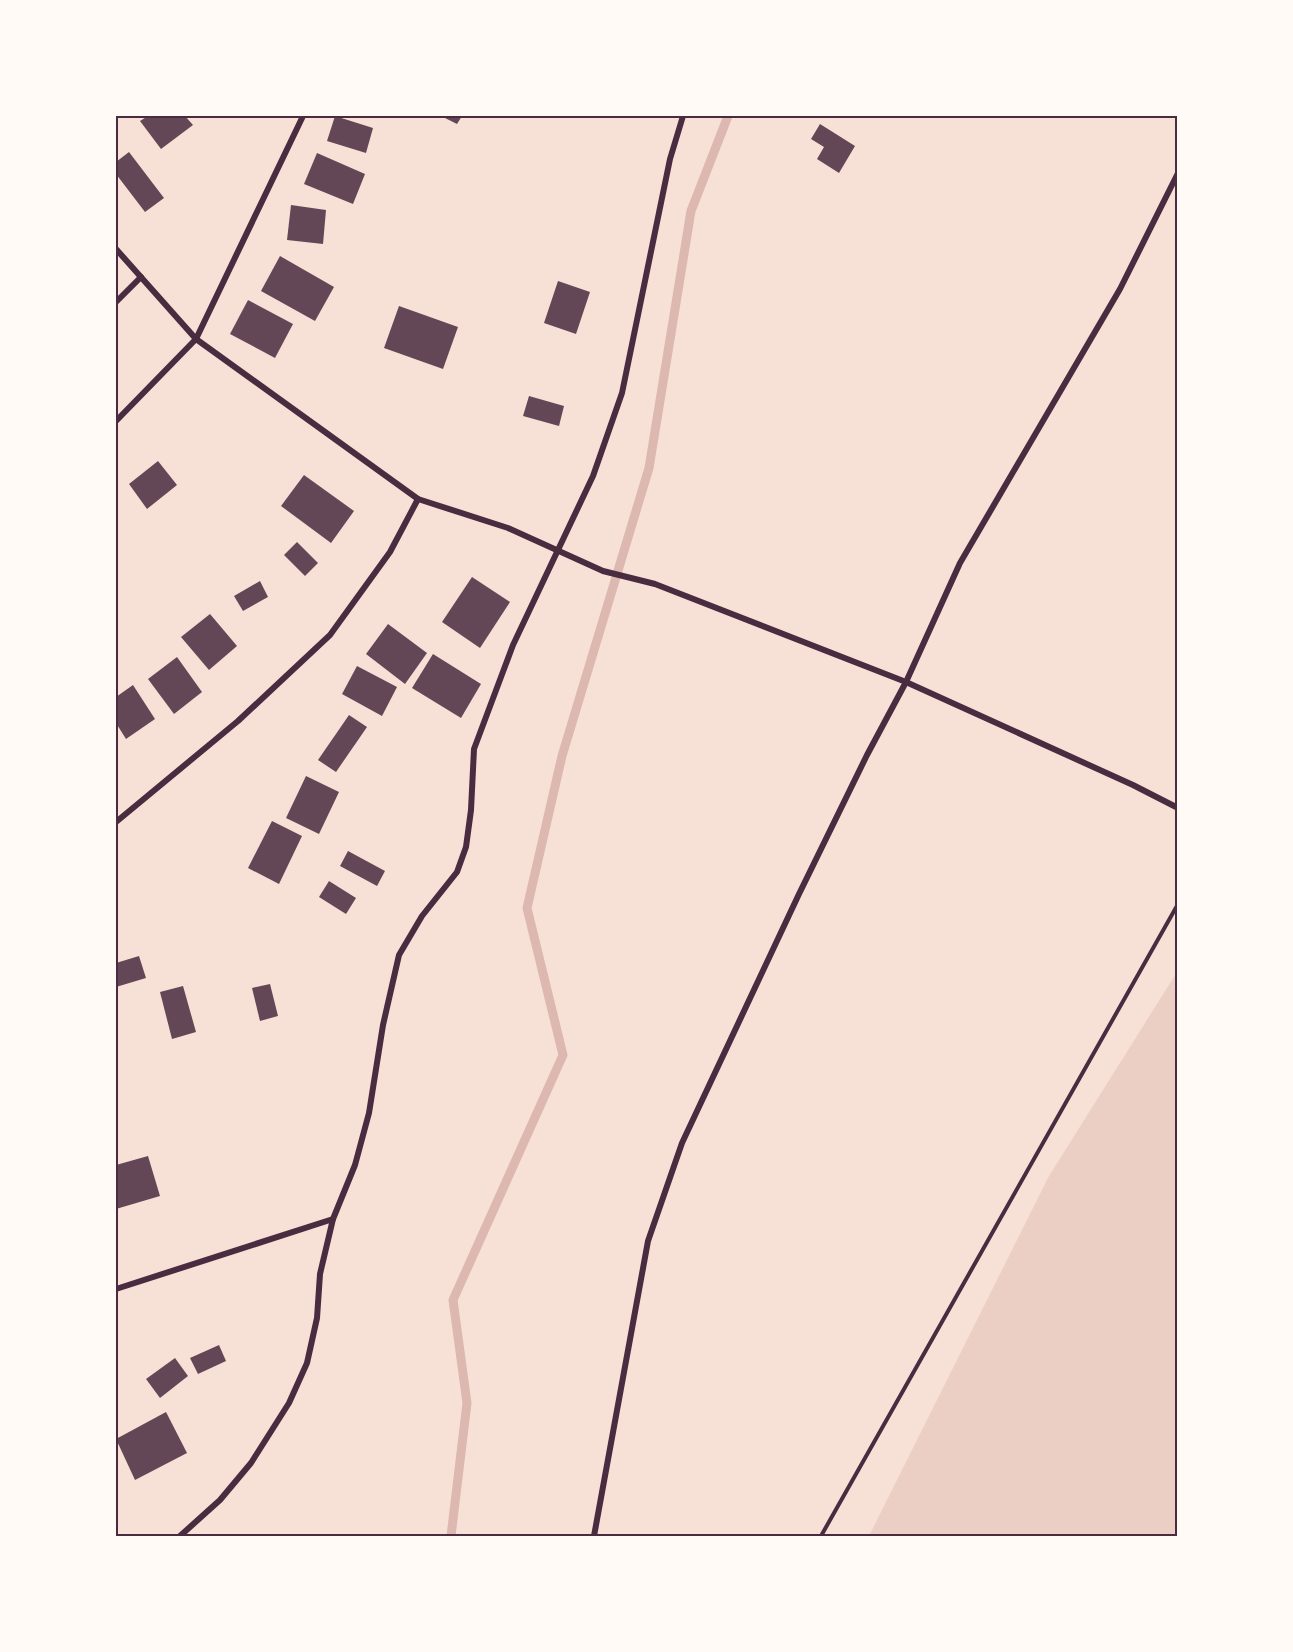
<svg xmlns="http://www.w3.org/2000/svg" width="1293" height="1652" viewBox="0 0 1293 1652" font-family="'Alegreya Sans',sans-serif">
	<rect width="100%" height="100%" fill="#f7e1d7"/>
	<polygon fill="#ebcfc5" points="1177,972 1177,1536 869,1536 1049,1176"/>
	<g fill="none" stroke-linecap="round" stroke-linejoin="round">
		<polyline stroke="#dcb8b0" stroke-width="9" points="451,1536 467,1403 453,1300 563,1055 527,908 562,756 649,468 691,211 728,116"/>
	</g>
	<g fill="#644757">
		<polygon points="148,116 185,116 193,125 161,149 140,121"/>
		<polygon points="335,116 373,128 366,153 327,141"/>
		<polygon points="441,116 462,116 457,124"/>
		<polygon points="820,124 855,146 839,173 817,159 824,147 811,139"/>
		<polygon points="129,152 164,198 145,212 116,174 116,162"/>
		<polygon points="317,153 365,174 353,204 304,184"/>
		<polygon points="291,205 326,210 323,244 287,240"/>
		<polygon points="280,256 334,287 315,321 261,291"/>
		<polygon points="558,281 590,292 576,334 544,323"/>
		<polygon points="248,300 293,324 275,358 230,334"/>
		<polygon points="399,306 458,327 443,369 384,348"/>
		<polygon points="529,396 564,406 559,426 523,416"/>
		<polygon points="158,461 177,485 147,509 129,484"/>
		<polygon points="304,475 354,511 331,543 281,506"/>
		<polygon points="297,542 318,563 305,576 284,555"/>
		<polygon points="472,577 510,602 480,648 442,622"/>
		<polygon points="260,581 268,597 243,611 234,596"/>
		<polygon points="210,614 237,646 209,670 181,637"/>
		<polygon points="388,624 427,653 405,684 366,654"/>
		<polygon points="433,654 481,684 461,718 412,688"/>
		<polygon points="177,657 202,692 174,714 148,679"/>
		<polygon points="357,666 397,687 382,716 342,694"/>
		<polygon points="133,685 155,719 126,739 116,723 116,697"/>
		<polygon points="349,715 367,727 336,772 318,760"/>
		<polygon points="306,776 339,792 319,834 286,818"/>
		<polygon points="272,821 302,836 279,884 248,868"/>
		<polygon points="348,851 385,871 377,886 340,866"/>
		<polygon points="329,881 356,898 346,914 319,897"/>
		<polygon points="139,956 146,978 116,987 116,963"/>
		<polygon points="270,984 278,1016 260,1021 252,988"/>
		<polygon points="183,986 196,1032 172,1039 160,992"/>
		<polygon points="148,1156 160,1196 116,1209 116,1165"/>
		<polygon points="219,1345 226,1361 198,1374 190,1358"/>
		<polygon points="175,1358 188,1376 160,1398 146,1379"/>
		<polygon points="166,1412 187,1453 135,1480 116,1439"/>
	</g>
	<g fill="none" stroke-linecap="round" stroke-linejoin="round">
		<polyline stroke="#4a2c40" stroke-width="4" points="821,1536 1178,904"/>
		<g stroke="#4a2c40" stroke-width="6">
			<polyline points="116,249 196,339 418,499 508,528 603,571 655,584 906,682 1133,785 1178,808"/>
			<polyline points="116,302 141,277"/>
			<polyline points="116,421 196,339 303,116"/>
			<polyline points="116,822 238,721 330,635 390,552 418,499"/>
			<polyline points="116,1289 333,1219"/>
			<polyline points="180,1536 220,1500 251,1463 289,1403 307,1363 317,1318 320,1274 333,1219 355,1165 369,1113 383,1025 399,955 422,916 457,872 466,847 471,810 474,749 513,645 593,476 622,393 670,159 683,116"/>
			<polyline points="594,1536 648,1241 682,1143 799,894 867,755 906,682 960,563 1120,289 1178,173"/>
		</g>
	</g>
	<rect width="1293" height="1652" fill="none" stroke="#fffaf5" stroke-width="234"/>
	<rect x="117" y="117" width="1059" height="1418" fill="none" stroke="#4a2c40" stroke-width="2"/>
</svg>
